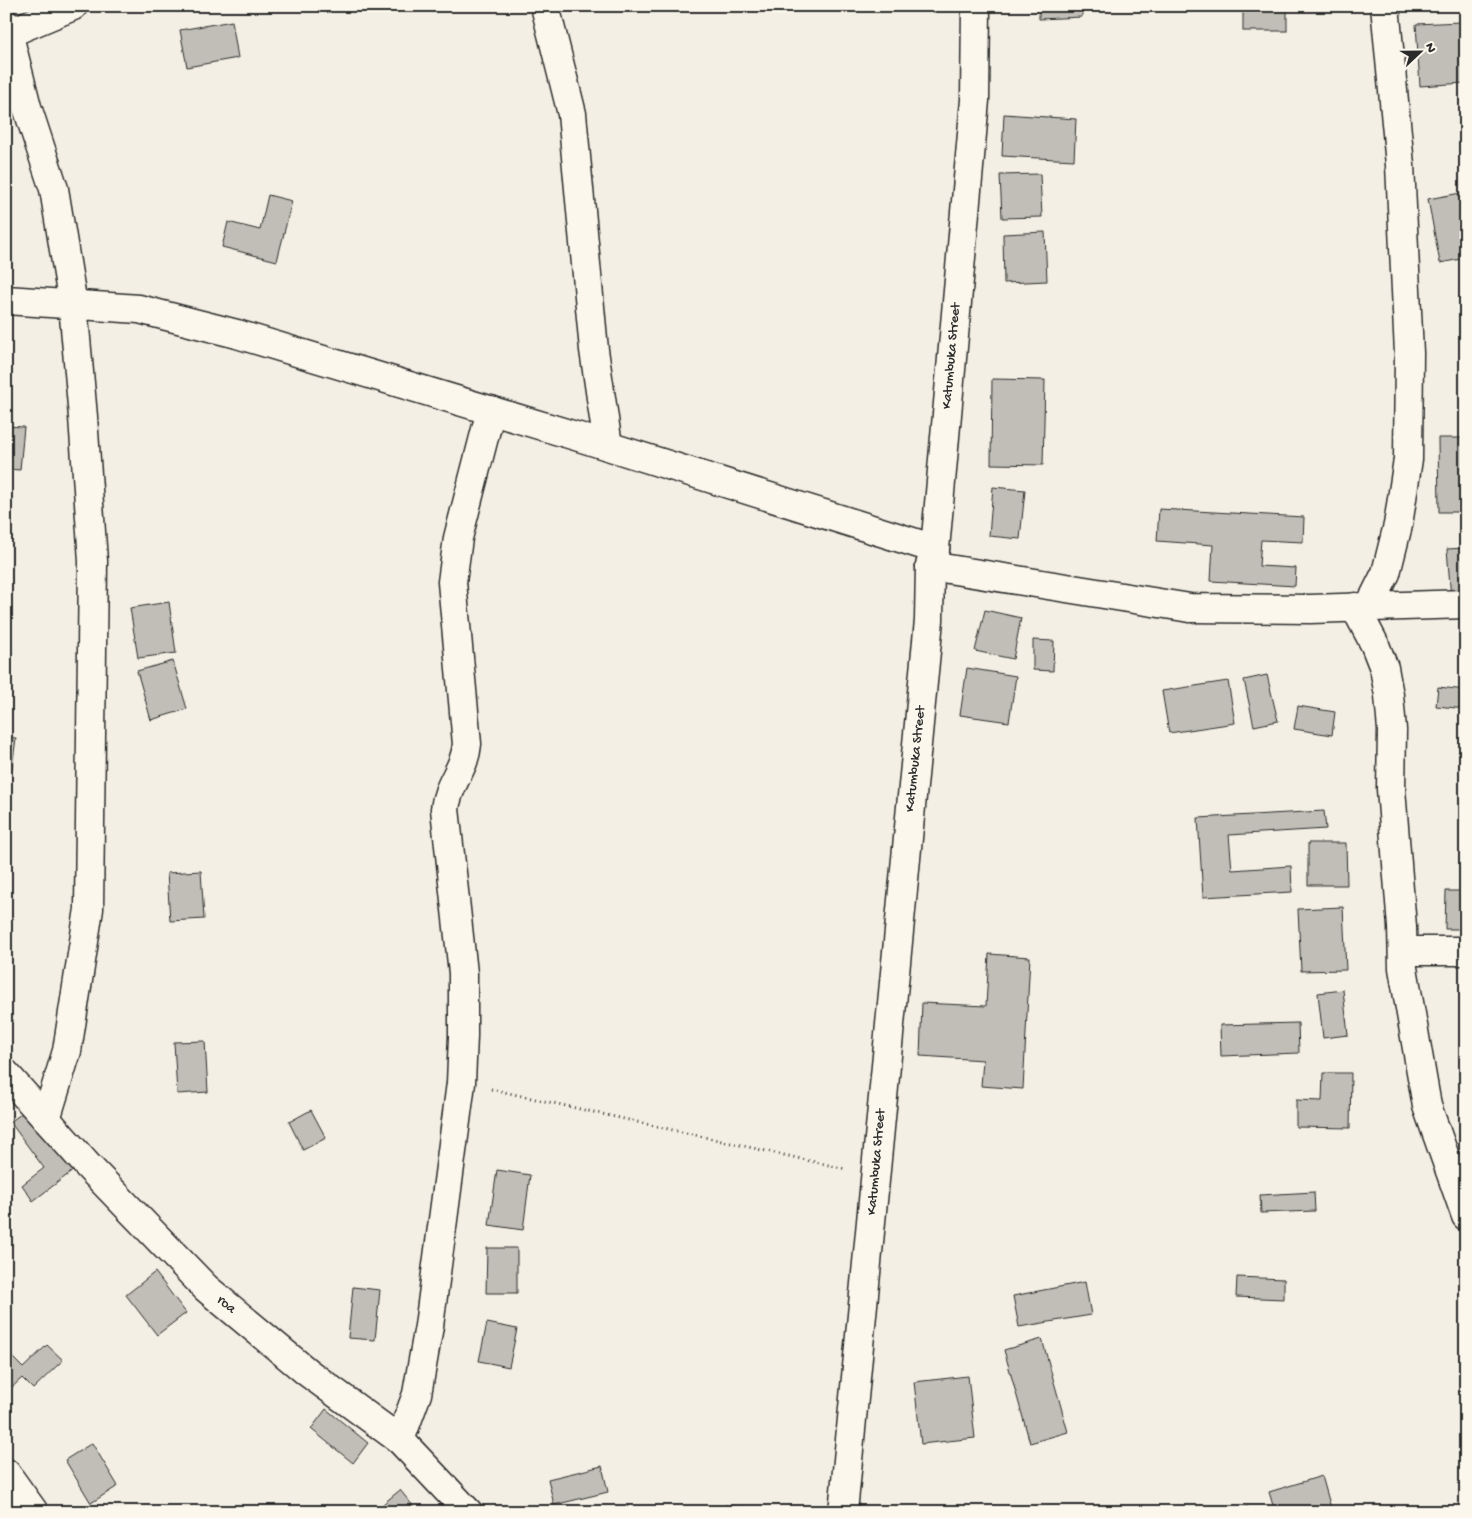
<svg xmlns="http://www.w3.org/2000/svg" width="1472" height="1518" viewBox="0 0 1472 1518" font-family="'Gochi Hand',sans-serif">
	<rect width="100%" height="100%" fill="#f3efe4"/>
	<filter id="ink" filterUnits="userSpaceOnUse"><feTurbulence type="fractalNoise" baseFrequency=".02" numOctaves="2"/><feDisplacementMap in="SourceGraphic" scale="10" xChannelSelector="R" yChannelSelector="G"/><feConvolveMatrix kernelMatrix="1 2 1 2 8 2 1 2 1" color-interpolation-filters="sRGB"/></filter>
	<g filter="url(#ink)">
		<g fill="#c0beb6" stroke="#2b2b2b">
			<polygon points="1039,6 1082,6 1082,17 1039,19"/>
			<rect x="1243" y="6" width="44" height="25"/>
			<polygon points="232,21 238,58 187,67 180,30"/>
			<polygon points="1461,22 1466,31 1465,83 1420,86 1416,24"/>
			<polygon points="1004,114 1076,119 1074,160 1002,156"/>
			<polygon points="1040,174 1042,217 1002,218 1000,175"/>
			<polygon points="1466,192 1466,258 1440,263 1428,199"/>
			<polygon points="268,195 292,201 277,261 222,247 228,222 260,230"/>
			<polygon points="1045,232 1047,281 1004,283 1003,234"/>
			<polygon points="992,379 1045,380 1043,465 991,464"/>
			<polygon points="6,426 24,427 20,470 6,469"/>
			<polygon points="1438,438 1466,438 1466,512 1439,512"/>
			<polygon points="993,487 1025,490 1020,539 989,536"/>
			<polygon points="1159,509 1304,517 1303,542 1261,540 1259,566 1296,568 1295,586 1211,581 1213,545 1157,541"/>
			<polygon points="1466,548 1466,597 1451,598 1447,549"/>
			<polygon points="169,602 176,653 138,658 130,608"/>
			<polygon points="985,610 1021,618 1013,659 975,651"/>
			<polygon points="1033,640 1054,641 1053,671 1033,670"/>
			<polygon points="173,661 187,709 151,720 137,671"/>
			<polygon points="967,668 1016,676 1009,722 960,715"/>
			<polygon points="1267,675 1278,721 1254,726 1244,680"/>
			<polygon points="1228,681 1235,723 1169,733 1162,691"/>
			<polygon points="1438,687 1466,690 1466,709 1436,706"/>
			<polygon points="1298,706 1335,712 1332,735 1294,729"/>
			<polygon points="6,737 16,738 9,790 6,790"/>
			<polygon points="1324,811 1326,829 1229,835 1232,870 1291,866 1292,892 1203,897 1198,818"/>
			<polygon points="1308,843 1346,843 1347,885 1308,885"/>
			<polygon points="201,871 204,919 170,921 167,873"/>
			<polygon points="1446,891 1466,891 1466,929 1445,929"/>
			<polygon points="1343,907 1346,970 1301,971 1298,909"/>
			<polygon points="989,954 1030,957 1023,1089 981,1086 983,1060 920,1056 922,1003 986,1006"/>
			<polygon points="1343,990 1348,1035 1323,1038 1318,993"/>
			<polygon points="1298,1023 1299,1053 1221,1056 1220,1025"/>
			<polygon points="205,1041 208,1092 177,1094 174,1042"/>
			<polygon points="1323,1073 1351,1073 1350,1128 1296,1127 1296,1100 1322,1101"/>
			<polygon points="29,1108 74,1170 33,1201 22,1185 44,1168 10,1122"/>
			<polygon points="311,1110 326,1138 303,1150 289,1122"/>
			<polygon points="497,1170 530,1175 523,1230 489,1225"/>
			<polygon points="1314,1192 1315,1211 1261,1213 1260,1195"/>
			<polygon points="487,1248 517,1248 517,1293 486,1293"/>
			<polygon points="155,1272 186,1313 157,1335 126,1295"/>
			<polygon points="1237,1277 1284,1279 1284,1299 1236,1297"/>
			<polygon points="1085,1282 1091,1315 1019,1327 1013,1296"/>
			<polygon points="353,1287 380,1290 375,1340 348,1338"/>
			<polygon points="487,1323 517,1329 509,1367 479,1361"/>
			<polygon points="1042,1339 1068,1432 1030,1443 1004,1350"/>
			<polygon points="47,1345 63,1360 33,1389 22,1378 8,1391 6,1390 6,1351 23,1368"/>
			<polygon points="968,1376 975,1438 921,1444 914,1382"/>
			<polygon points="326,1409 368,1443 353,1463 311,1429"/>
			<polygon points="92,1443 118,1486 91,1503 65,1460"/>
			<polygon points="602,1466 608,1492 554,1505 548,1479"/>
			<polygon points="1322,1476 1331,1508 1319,1512 1275,1512 1269,1492"/>
			<polygon points="400,1490 418,1512 389,1512 383,1504"/>
			<polygon points="725,1505 776,1511 776,1512 724,1512"/>
			<polygon points="1248,1507 1248,1512 1216,1512"/>
		</g>
		<g fill="none" stroke-linecap="round" stroke-linejoin="round">
			<g stroke="#2b2b2b" stroke-width="31">
				<g id="minor">
					<polyline points="545,6 572,114 594,350 608,446"/>
					<polyline points="6,24 27,107 54,189 73,305 83,417 93,561 89,909 67,1051 46,1119"/>
					<polyline points="9,33 73,6"/>
					<polyline points="6,300 139,309 237,334 579,437 935,549"/>
					<polyline points="930,566 1190,608 1310,609 1466,604"/>
					<polyline points="1355,607 1375,645 1384,668 1389,695 1392,730 1391,789 1402,927 1403,968 1427,1106 1466,1216"/>
					<polyline points="1369,607 1386,573 1398,525 1408,459 1409,353 1400,165 1385,6"/>
					<polyline points="1403,951 1466,951"/>
					<polyline points="6,1074 88,1166 206,1288 307,1372 400,1440 468,1512"/>
					<path d="M400 1440 417 1394 429 1326 461 1083 463 1036V973L445 809C448 782 465 770 467 744L452 582 458 538 491 410"/>
					<polyline points="6,1473 34,1512"/>
				</g>
			</g>
			<g stroke="#2b2b2b" stroke-width="31">
				<polyline id="secondary" points="843,1512 929,620 930,566 935,549 975,100 976,6"/>
			</g>
			<polyline stroke="#2b2b2b" stroke-width="3" stroke-dasharray="1 4" stroke-linecap="butt" points="491,1089 846,1169"/>
			<use href="#minor" stroke="#fbf7ec" stroke-width="28"/>
			<use href="#secondary" stroke="#fbf7ec" stroke-width="28"/>
		</g>
	</g>
	<g text-anchor="middle" dominant-baseline="central" stroke-width="4.5" stroke-linejoin="round" paint-order="stroke">
		<g font-size="14" fill="#2b2b2b" stroke="#fbf7ec">
			<text transform="translate(952 356) rotate(-85)">Katumbuka Street</text>
			<text transform="translate(916 759) rotate(-84)">Katumbuka Street</text>
			<text transform="translate(877 1162) rotate(-85)">Katumbuka Street</text>
			<text transform="translate(226 1305) rotate(40)">roa</text>
		</g>
	</g>
	<rect width="1472" height="1518" fill="none" stroke="#fbf7ec" stroke-width="25"/>
	<rect x="12" y="12" width="1447" height="1493" fill="none" stroke="#2b2b2b" stroke-width="2" filter="url(#ink)"/>
	<g transform="translate(1420 52) rotate(68)" stroke="#fbf7ec" stroke-width="4" paint-order="stroke">
	<path d="M0-4L9 19L0 12L-9 19Z" fill="#2b2b2b"/>
	<text y="-8" font-size="14" font-weight="bold" text-anchor="middle" fill="#2b2b2b">N</text>
	</g>
</svg>
